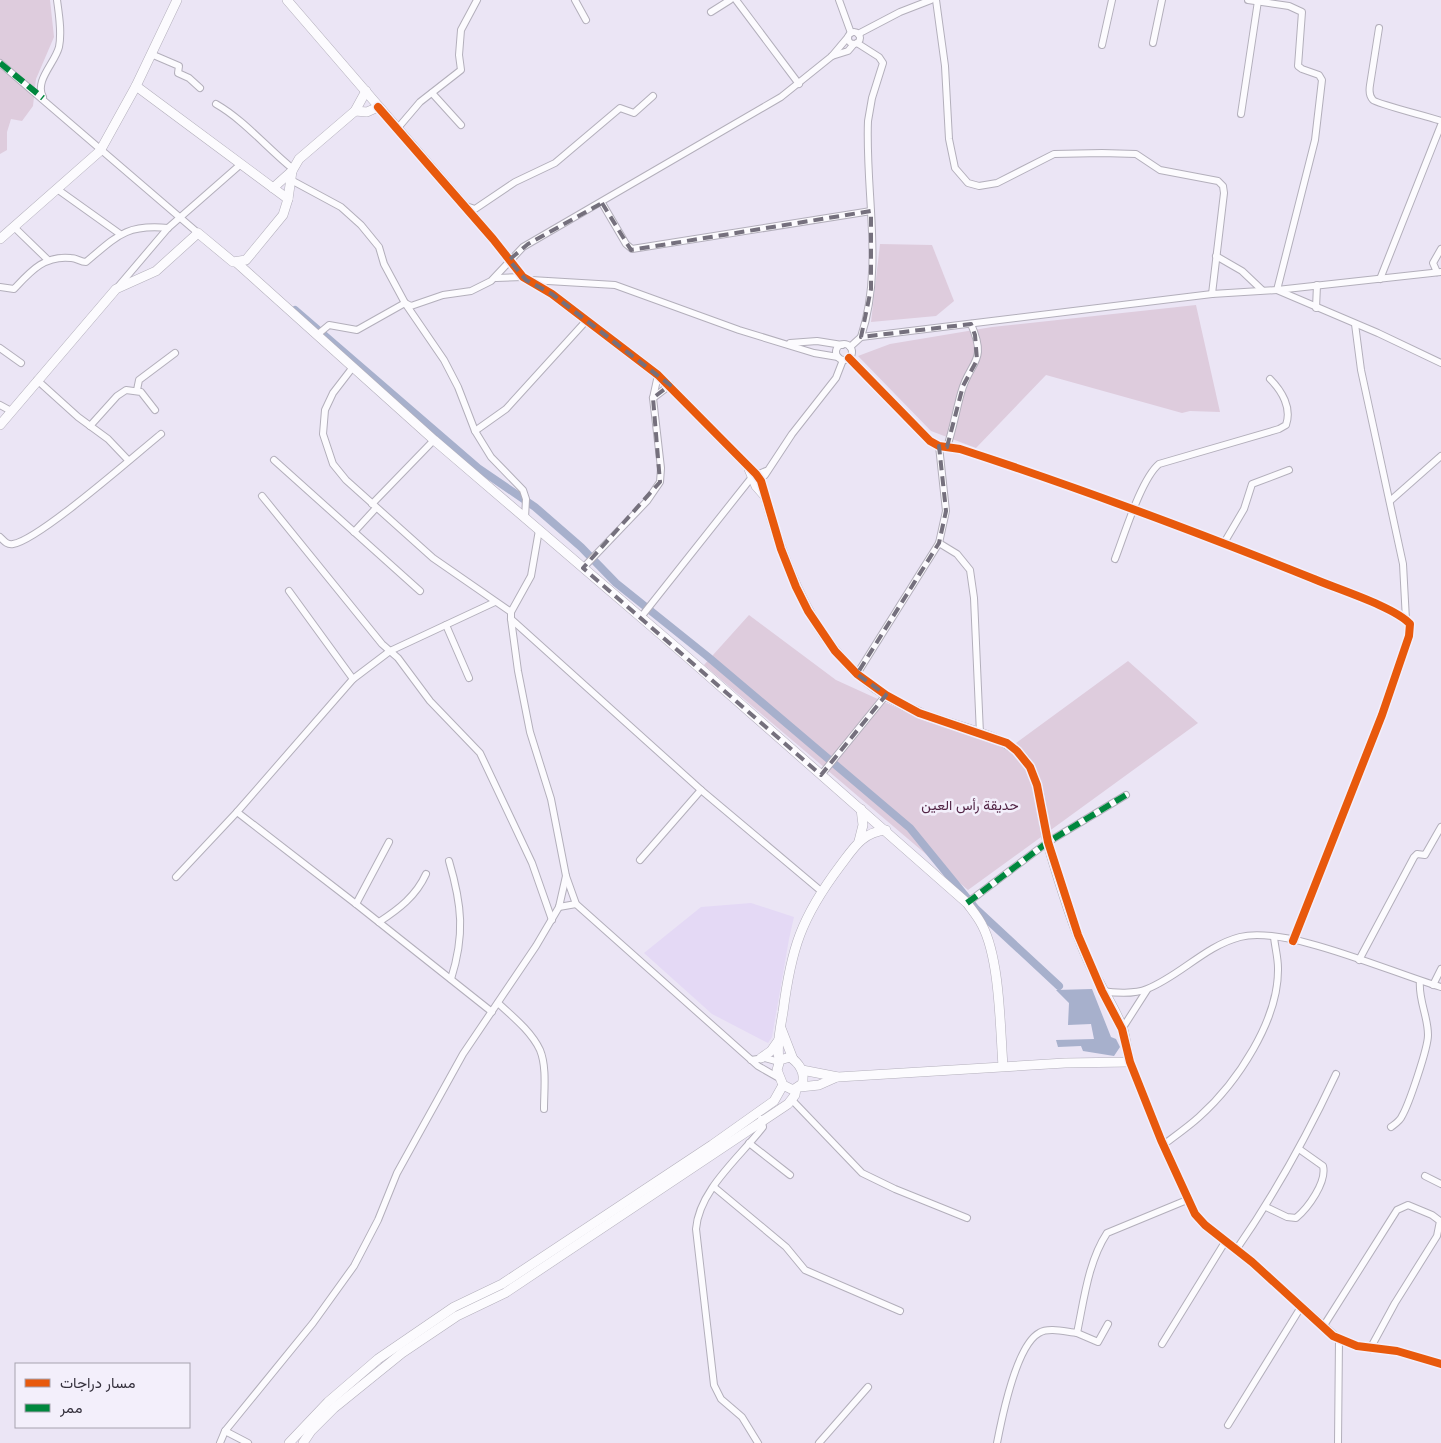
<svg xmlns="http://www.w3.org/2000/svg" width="1441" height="1443" viewBox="0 0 1441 1443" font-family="'Noto Sans',Vazirmatn,sans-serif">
	<rect width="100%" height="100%" fill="#ebe5f5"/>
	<polygon fill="#e4d9f5" points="751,903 794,917 789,939 772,1037 768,1043 712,1014 644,953 701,907"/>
	<g fill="#deccdd">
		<polygon points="0,0 50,0 54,37 36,79 33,106 22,121 11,119 7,132 7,150 0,154"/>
		<polygon points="880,244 932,245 954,301 936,316 871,322"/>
		<polygon points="1196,305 1220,412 1190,411 1182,413 1046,375 976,448 931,431 858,356 890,344 992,327"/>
		<polygon points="749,615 836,680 926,721 1012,746 1128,661 1198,723 968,890 704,665"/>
	</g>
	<polygon fill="#a7b0cc" points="1092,989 1111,1037 1116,1039 1120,1047 1114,1056 1083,1051 1081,1046 1058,1047 1056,1040 1094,1039 1091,1024 1068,1025 1069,1003 1056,990"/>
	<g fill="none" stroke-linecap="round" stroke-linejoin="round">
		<polyline stroke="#a7b0cc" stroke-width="8" points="295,310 478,468 535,507 581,547 616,583 707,656 910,828 976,909 1059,986"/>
		<g stroke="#b3afbb" stroke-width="8">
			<g id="street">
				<polyline points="575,0 586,20"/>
				<polyline points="736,0 799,84"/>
				<polyline points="839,0 851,33"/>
				<polyline points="936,0 945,66 949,139 955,168 968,183 979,186 997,183 1054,154 1102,153 1136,154 1160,170 1218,181 1223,186 1224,193 1212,294"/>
				<polyline points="1248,0 1289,6 1302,12 1298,66 1302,69 1319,75 1322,80 1315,140 1277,290 1378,333 1441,363"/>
				<polyline points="711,12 730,0"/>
				<path d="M1379 28 1370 85C1369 91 1369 96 1373 100 1377 104 1430 117 1441 121"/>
				<circle cx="854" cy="38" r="6"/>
				<polyline points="858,34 900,12 931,0"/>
				<path d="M857 43 879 57 883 63 872 98 868 121C865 193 884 267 861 337"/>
				<polyline points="1153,43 1162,0"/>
				<polyline points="1102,45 1112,0"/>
				<polyline points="151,54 179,66 178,73 189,78 200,88"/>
				<polyline points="832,56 848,51 854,44"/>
				<polyline points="0,63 198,233"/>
				<polyline points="432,93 461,125"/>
				<path d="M43 97C34 81 55 63 59 47 62 32 59 15 57 0"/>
				<path d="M216 104C244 120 267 148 293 169"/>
				<polyline points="1241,114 1258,1"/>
				<polyline points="397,129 420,102 461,70 459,55 461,30 477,0"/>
				<polyline points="291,180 341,207 361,225 379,247 384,264 405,303 357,330 329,325 317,335"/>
				<polyline points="57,189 120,234"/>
				<polyline points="602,203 626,244 632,249 871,211"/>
				<polyline points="466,206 475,209 515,182 555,163 620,108 634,113 653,96"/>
				<polyline points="14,227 48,260"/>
				<polyline points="1216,256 1242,271 1262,290"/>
				<polyline points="1437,272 1433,263 1441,249"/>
				<polyline points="496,278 523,277"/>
				<polyline points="1380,279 1441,125"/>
				<polyline points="531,280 615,285 739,330 814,353 838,357"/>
				<path d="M0 287 14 289C30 272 44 255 71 258 77 258 80 262 86 262 117 236 126 224 168 228"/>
				<polyline points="117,288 168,228 241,164"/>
				<polyline points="405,303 411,306 443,295 471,291 491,281 523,247 781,97 832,56 848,37"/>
				<polyline points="405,303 444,360 458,387 475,431 491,457 523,490 526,499 525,518"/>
				<polyline points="1316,308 1317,285"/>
				<polyline points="1355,324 1361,370 1403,564 1406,620"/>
				<polyline points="790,343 817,341 842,345"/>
				<circle cx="844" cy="352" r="8"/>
				<polyline points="850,347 861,337 1212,294 1277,290 1441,272"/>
				<polyline points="0,348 21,363"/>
				<path d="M849 358 930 441 939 446 960 449C1080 488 1197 532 1314 579 1337 589 1395 607 1410 624L1409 636 1382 715 1293 941"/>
				<polyline points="353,367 333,393 325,410 323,434 333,464 346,480 433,558 511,612"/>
				<polyline points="37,380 78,417 108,439 128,460"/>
				<polyline points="137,390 139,380 175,353"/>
				<polyline points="653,398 670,385"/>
				<polyline points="0,405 11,411"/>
				<polyline points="90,426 117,396 126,390 141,392 155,410"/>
				<polyline points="475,431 506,409 586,321"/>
				<path d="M947 447C953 429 956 411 961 393 970 360 988 363 971 324"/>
				<polyline points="274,460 420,591"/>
				<polyline points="765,475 792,434 836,378 843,360"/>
				<polyline points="262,496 382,644 398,658 430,701 480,753 532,863 552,920"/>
				<polyline points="1390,501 1441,456"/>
				<polyline points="372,504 434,440"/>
				<polyline points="539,530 531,576 511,612 511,619 518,671 530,732 551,799 566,876 576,904 758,1066 779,1078"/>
				<polyline points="354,532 376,508"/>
				<path d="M0 537C4 541 7 545 13 544 39 540 135 455 161 434"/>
				<polyline points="939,543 957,554 970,570 974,598 980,734"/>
				<polyline points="1224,543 1244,509 1252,484 1289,470"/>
				<path d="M1115 559C1124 536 1141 479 1159 464L1279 429 1286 425C1292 408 1282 391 1270 379"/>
				<polyline points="583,568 647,501 660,482 661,468 653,398 658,375"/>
				<polyline points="289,591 353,679"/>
				<polyline points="641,617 752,477 766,471"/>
				<polyline points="511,619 701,790 821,891"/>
				<polyline points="446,625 469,678"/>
				<polyline points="857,674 939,543 946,511 939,446"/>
				<polyline points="821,775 886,695"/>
				<polyline points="237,812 356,904 492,1012"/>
				<polyline points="640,860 701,790"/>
				<path d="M449 861C462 905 465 935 451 979"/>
				<polyline points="176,877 237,812 353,679 390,651 495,602"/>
				<polyline points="967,903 1048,842 1126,795"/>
				<polyline points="356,904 389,842"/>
				<polyline points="559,907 576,904"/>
				<path d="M379 922C399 909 416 896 426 874"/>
				<polyline points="1359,960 1414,857 1417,854 1425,855 1441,827"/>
				<polyline points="1433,985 1441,969"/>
				<path d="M1102 991C1115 993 1135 994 1147 989 1180 976 1205 946 1240 937 1286 925 1392 973 1441 987"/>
				<path d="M498 1003C512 1016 531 1031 540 1050 547 1067 544 1091 544 1109"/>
				<polyline points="1122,1029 1147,990"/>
				<polyline points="751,1060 765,1058 779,1062"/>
				<polyline points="1130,1062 1161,1140 1195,1214 1205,1225 1252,1262 1339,1339 1357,1346 1397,1351 1441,1364"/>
				<polyline points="792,1100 862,1173 895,1189 967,1218"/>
				<path d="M1391 1127C1395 1124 1400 1121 1402 1116 1409 1104 1428 1048 1428 1035 1428 1016 1418 999 1420 981"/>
				<polyline points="749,1143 790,1175"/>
				<path d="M1163 1145C1175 1136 1188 1127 1199 1117 1237 1083 1279 1020 1278 968 1278 958 1275 947 1274 937"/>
				<polyline points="1425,1176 1441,1184"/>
				<polyline points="714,1187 786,1247 805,1270 900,1311"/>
				<path d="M1266 1207 1287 1217 1296 1218C1308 1208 1327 1182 1323 1166L1299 1149"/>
				<path d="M1236 1250C1275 1194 1307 1136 1336 1074"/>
				<polyline points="1323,1327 1397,1210 1408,1205 1432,1215 1440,1221 1437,1236 1395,1303 1370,1349"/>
				<polyline points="1077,1333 1098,1342 1108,1324"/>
				<polyline points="1162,1344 1225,1242"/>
				<polyline points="1228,1425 1301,1307"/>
				<polyline points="225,1431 248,1443"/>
				<polyline points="220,1443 225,1431 313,1323 354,1266 378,1220 397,1173 463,1054 536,946 559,907 566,876"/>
				<path d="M758 1443 742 1417 721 1399 714 1385 696 1229C699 1190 740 1157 763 1127L761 1119"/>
				<polyline points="819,1443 868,1387"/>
				<path d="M997 1443C1002 1417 1016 1346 1039 1333 1049 1327 1066 1332 1077 1333 1084 1300 1088 1262 1107 1233L1187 1200"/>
				<polyline points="1338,1443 1339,1339"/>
			</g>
		</g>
		<g stroke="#b3afbb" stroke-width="10">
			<g id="secondary">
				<path d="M287 0 493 239 523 277 552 294 658 375 756 474 761 481C786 575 821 675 921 713 947 724 999 734 1018 752 1044 777 1040 813 1048 844 1059 882 1071 922 1087 958 1097 982 1114 1005 1123 1029 1126 1040 1127 1052 1130 1062L1065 1063 838 1077 802 1070"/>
				<polyline points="136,86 288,199"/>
				<polyline points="355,111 367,112 378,107"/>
				<polyline points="273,188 292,171 299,159 355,111 366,91"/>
				<polyline points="0,239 100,151 136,86 177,0"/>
				<path d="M237 263 434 440 678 649 967 903C972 910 978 917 982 925 1000 959 1000 1027 1003 1066"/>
				<polyline points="0,425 116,289 156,271 198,233 233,262 246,260 283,215 288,199 292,171"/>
				<polyline points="749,469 756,486 763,494"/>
				<polyline points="859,841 863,825 861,809"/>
				<polyline points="781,1028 793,1059"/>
				<path d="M790 1057C799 1063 806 1073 802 1084L793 1090 783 1085 777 1070 780 1060Z"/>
				<polyline points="761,1058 771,1051 778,1041"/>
				<path d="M779 1061C777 1045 780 1029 783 1012 791 949 801 918 840 866 853 849 862 832 886 830"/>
				<polyline points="800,1087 819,1085 837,1077"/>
				<polyline points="289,1443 328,1402 378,1359 454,1307 502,1284 712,1145 774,1101 783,1085"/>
				<polyline points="303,1443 311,1431 334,1408 402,1353 457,1316 505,1293 788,1104 795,1095 796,1089"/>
			</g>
		</g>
		<use href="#street" stroke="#fcfbfe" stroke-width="6"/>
		<use href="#secondary" stroke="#fcfbfe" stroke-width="9"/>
		<g stroke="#00873e" stroke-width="6" stroke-dasharray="12 6" stroke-linecap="butt">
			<polyline points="0,63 43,98"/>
			<polyline points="967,903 1048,842 1126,795"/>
		</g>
		<g stroke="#f3effb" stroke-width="11">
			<g id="cycleway">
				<polyline points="378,107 493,239 523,277 552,294 658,375 756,474 761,481 781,549 796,587 808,611 835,651 857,674 886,695 919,713 1007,743 1017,751 1030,767 1037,785 1048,842 1078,935 1102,991 1122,1029 1130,1062 1161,1140 1195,1214 1205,1225 1252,1262 1333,1336 1357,1346 1397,1351 1441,1364"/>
				<path d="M849 358 930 441 939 446 960 449C1080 488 1197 532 1314 579 1337 589 1395 607 1410 624L1409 636 1382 715 1293 941"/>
			</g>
		</g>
		<use href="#cycleway" stroke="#e8590c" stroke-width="8"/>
	</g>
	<path fill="none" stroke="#75707d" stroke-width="4" stroke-dasharray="10 6" stroke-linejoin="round" d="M602 203 631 250 871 211V289L861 337 971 324 975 335 977 360 963 386 947 447 939 446 946 511 939 543 857 674 886 695 821 775 583 568 660 482 653 398 670 385 552 294 526 280 509 260 528 244Z"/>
	<g text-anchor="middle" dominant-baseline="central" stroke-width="5" stroke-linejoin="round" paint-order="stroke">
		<g font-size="14" fill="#522445" stroke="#f3effb">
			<text x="970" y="804">حديقة رأس العين</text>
		</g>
	</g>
	<rect x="15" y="1363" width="175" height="65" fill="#f3effb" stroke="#a7a3af"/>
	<rect x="25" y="1379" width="25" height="8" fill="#e8590c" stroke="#a7a3af"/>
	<text x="60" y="1388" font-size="15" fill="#35313d">مسار دراجات</text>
	<rect x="25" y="1404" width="25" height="8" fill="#00873e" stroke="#a7a3af"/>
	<text x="60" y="1413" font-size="15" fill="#35313d">ممر</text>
</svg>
